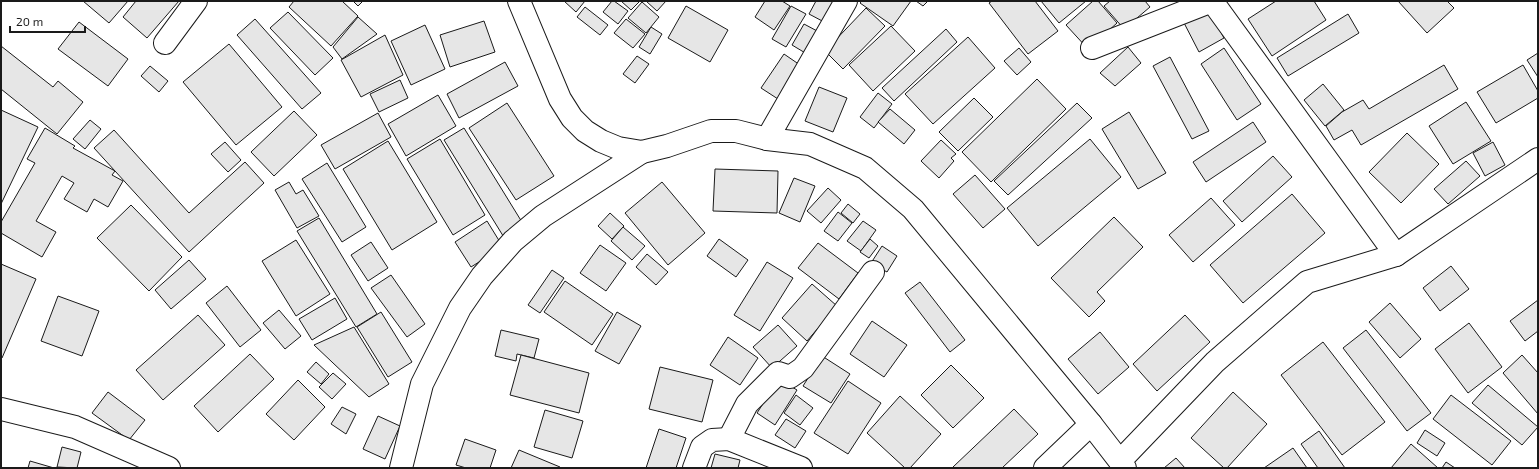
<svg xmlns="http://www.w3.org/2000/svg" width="1539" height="469" viewBox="0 0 1539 469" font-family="'Exo 2',sans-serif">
	<rect width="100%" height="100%" fill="#fff"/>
	<g fill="#e6e6e6" stroke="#1a1a1a">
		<polygon points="83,1 128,1 109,23"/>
		<polygon points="136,1 179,1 147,38 123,17"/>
		<polygon points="294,1 342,1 358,16 331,46 289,7"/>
		<polygon points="353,1 363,1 358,6"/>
		<polygon points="564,1 585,1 576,12"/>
		<polygon points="612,1 614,1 628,11 618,24 603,12"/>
		<polygon points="621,1 638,1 639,2 631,10"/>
		<polygon points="646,1 666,1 657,11"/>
		<polygon points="765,1 782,1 790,6 774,30 755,17"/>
		<polygon points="816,1 838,1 826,23 809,14"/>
		<polygon points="862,1 911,1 893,26 860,3"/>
		<polygon points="916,1 928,1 923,6"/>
		<polygon points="992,1 1035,1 1058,31 1028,54 989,3"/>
		<polygon points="1041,1 1086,1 1059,23"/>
		<polygon points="1093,1 1098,1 1117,23 1088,49 1066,25"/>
		<polygon points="1110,1 1145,1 1150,7 1124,29 1104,6"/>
		<polygon points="1276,1 1314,1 1326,20 1272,56 1248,19"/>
		<polygon points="1398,1 1447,1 1454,8 1427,33"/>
		<polygon points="642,2 659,17 646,33 628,18"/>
		<polygon points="686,6 728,30 710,62 668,38"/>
		<polygon points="791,6 806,14 786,47 772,39"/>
		<polygon points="1207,6 1224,38 1199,52 1182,19"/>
		<polygon points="585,7 608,25 600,35 577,17"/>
		<polygon points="866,8 885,26 843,69 825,51"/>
		<polygon points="288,12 333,58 315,75 270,28"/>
		<polygon points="1348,14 1359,33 1288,76 1277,58"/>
		<polygon points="358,17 377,34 342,59 333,47"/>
		<polygon points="255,19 321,93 302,109 237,35"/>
		<polygon points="626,19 645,34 633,48 614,33"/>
		<polygon points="484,21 495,52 450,67 440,35"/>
		<polygon points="79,22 128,59 108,86 58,49"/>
		<polygon points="804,24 819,32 807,54 792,45"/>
		<polygon points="425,25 445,69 411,85 391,41"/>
		<polygon points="891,26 915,51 873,91 849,65"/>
		<polygon points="651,27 662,34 650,54 639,47"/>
		<polygon points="946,29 957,42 894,101 882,88"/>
		<polygon points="385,35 403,75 361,97 341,60"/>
		<polygon points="968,37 995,68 933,124 905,94"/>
		<polygon points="229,44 282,107 236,145 183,82"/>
		<polygon points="1,46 53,87 58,81 83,102 57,134 1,89"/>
		<polygon points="1128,47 1141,63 1115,86 1100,73"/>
		<polygon points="1019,48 1031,62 1017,75 1004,61"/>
		<polygon points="1224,48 1261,104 1237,120 1201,64"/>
		<polygon points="1538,53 1538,77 1527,60"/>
		<polygon points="784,54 800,65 778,99 761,88"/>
		<polygon points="637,56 649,64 635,83 623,74"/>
		<polygon points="1170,57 1209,131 1192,139 1153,66"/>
		<polygon points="505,62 518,86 459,118 447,94"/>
		<polygon points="1444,65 1458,89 1361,145 1352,130 1334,140 1326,126 1342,112 1363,100 1369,109"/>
		<polygon points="1523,65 1538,91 1538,98 1496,123 1477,92"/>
		<polygon points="150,66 168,81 159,92 141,76"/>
		<polygon points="1037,79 1066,109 991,182 962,152"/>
		<polygon points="400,80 408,98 379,112 370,94"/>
		<polygon points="1323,84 1344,110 1325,126 1304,100"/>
		<polygon points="819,87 847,98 833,132 805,121"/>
		<polygon points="878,93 892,104 874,128 860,117"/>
		<polygon points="438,95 456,126 406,156 388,124"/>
		<polygon points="974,98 993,117 958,151 939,132"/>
		<polygon points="1466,102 1491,141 1453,164 1429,126"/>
		<polygon points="507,103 554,176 516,200 469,128"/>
		<polygon points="1077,103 1092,118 1008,195 994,181"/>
		<polygon points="890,109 915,130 904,144 878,122"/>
		<polygon points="1,110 38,127 1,204"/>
		<polygon points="294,111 317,135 274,176 251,152"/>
		<polygon points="1129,112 1166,173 1138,189 1102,129"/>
		<polygon points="378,113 391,137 335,169 321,145"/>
		<polygon points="90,120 101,129 85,149 73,139"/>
		<polygon points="1253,122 1266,142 1206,182 1193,162"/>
		<polygon points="45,128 75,146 73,148 115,171 112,175 123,181 108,207 94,199 87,212 64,199 74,183 62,176 36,221 56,232 42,257 1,233 1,222 35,163 27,159"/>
		<polygon points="464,128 525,227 505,239 444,140"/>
		<polygon points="114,130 189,213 245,162 264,183 189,252 94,148"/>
		<polygon points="1407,133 1439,164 1401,203 1369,172"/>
		<polygon points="440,139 485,215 453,235 407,159"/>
		<polygon points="1090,139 1121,177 1038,246 1007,208"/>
		<polygon points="941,140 956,154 951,158 954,161 939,178 921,161"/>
		<polygon points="388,141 437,222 392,250 343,169"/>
		<polygon points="225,142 241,160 228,172 211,154"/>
		<polygon points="1493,142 1505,165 1485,176 1473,153"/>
		<polygon points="1273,156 1292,177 1242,222 1223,201"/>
		<polygon points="1466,161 1480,176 1448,204 1434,189"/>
		<polygon points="327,163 366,227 342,242 302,179"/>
		<polygon points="715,169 778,171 777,213 713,211"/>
		<polygon points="975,175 1005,209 983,228 953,194"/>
		<polygon points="794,178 815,186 800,222 779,213"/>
		<polygon points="289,182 296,194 303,190 319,216 297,228 275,190"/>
		<polygon points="662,182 705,233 668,265 625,213"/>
		<polygon points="828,188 841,200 821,223 807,211"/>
		<polygon points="1292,194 1325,233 1243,303 1210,265"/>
		<polygon points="1211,198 1235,225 1193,262 1169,235"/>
		<polygon points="848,204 860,214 853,223 841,213"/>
		<polygon points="131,205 182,257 149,291 97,238"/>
		<polygon points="838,212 852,223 838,241 824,231"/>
		<polygon points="610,213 624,226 612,239 598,226"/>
		<polygon points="1114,217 1143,247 1097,292 1105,301 1089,317 1051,278"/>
		<polygon points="319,218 377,314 356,327 297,231"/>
		<polygon points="487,221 503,247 471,267 455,242"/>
		<polygon points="863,221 876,230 861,251 847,241"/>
		<polygon points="623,227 645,246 632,260 611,241"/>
		<polygon points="719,239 748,260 736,277 707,256"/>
		<polygon points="870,239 878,246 869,258 860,252"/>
		<polygon points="296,240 330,294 296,316 262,261"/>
		<polygon points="371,242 388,268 368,281 351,255"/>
		<polygon points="818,243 858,273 839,299 798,268"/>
		<polygon points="600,245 626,263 606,291 580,273"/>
		<polygon points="882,246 897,256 887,272 871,263"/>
		<polygon points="647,254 668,272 656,285 636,267"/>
		<polygon points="189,260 206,279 171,309 155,290"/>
		<polygon points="767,262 793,278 760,331 734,315"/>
		<polygon points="1,264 36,279 2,358 1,357"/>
		<polygon points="1451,266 1469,289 1440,311 1423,288"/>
		<polygon points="552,270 564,278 540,313 528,305"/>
		<polygon points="391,275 425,324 407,337 371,288"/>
		<polygon points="565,281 613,314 592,345 544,312"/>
		<polygon points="920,282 965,340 950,352 905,293"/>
		<polygon points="812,284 837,306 807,341 782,318"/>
		<polygon points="227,286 261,330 240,347 206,303"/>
		<polygon points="58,296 99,311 82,356 41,341"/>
		<polygon points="335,298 347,319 312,340 299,319"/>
		<polygon points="1538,300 1538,331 1525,341 1510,321"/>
		<polygon points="1390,303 1421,339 1400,358 1369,322"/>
		<polygon points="279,310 301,336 285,349 263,323"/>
		<polygon points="381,312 412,362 388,377 357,327"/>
		<polygon points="617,312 641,326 619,364 595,351"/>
		<polygon points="198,315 225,345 163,400 136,370"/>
		<polygon points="1185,315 1210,342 1157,391 1133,364"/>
		<polygon points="872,321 907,345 884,377 850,354"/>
		<polygon points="1469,323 1502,367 1468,393 1435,349"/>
		<polygon points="778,325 797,346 772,368 753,347"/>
		<polygon points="354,327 389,384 369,397 314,345"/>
		<polygon points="501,330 539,339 534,358 517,354 516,361 495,356"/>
		<polygon points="1366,330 1431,413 1407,431 1343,348"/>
		<polygon points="1100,332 1129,367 1098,394 1068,359"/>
		<polygon points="728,337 758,358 740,385 710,365"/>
		<polygon points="1323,342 1385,422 1342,455 1281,375"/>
		<polygon points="250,354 274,379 218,432 194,406"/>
		<polygon points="521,355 589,373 579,413 510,395"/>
		<polygon points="1522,355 1538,373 1538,414 1503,373"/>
		<polygon points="822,356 850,374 831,403 803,386"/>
		<polygon points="316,362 329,374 321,384 307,372"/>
		<polygon points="951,365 984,398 953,428 921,395"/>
		<polygon points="660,367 713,380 702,422 649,409"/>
		<polygon points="333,373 346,384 332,399 319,387"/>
		<polygon points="779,379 797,390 775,425 757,413"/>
		<polygon points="298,380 325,407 294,440 266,414"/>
		<polygon points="848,381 881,403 848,454 814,433"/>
		<polygon points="1488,385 1538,427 1522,445 1472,403"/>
		<polygon points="108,392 145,420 129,440 92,413"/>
		<polygon points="1233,392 1267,424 1227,468 1224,468 1191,438"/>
		<polygon points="796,395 813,408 800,425 784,413"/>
		<polygon points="1451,395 1511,441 1492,465 1433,419"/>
		<polygon points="900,396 941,434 910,468 905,468 867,433"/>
		<polygon points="342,407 356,414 346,434 331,424"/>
		<polygon points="1014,409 1038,434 1002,468 955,468 953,467"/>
		<polygon points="545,410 583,421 572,458 534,447"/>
		<polygon points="378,416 400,426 385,459 363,449"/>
		<polygon points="786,419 806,431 795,448 775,435"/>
		<polygon points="659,429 686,438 676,468 646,468"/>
		<polygon points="1425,430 1445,443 1437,456 1417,443"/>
		<polygon points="1319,431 1345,468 1318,468 1301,444"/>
		<polygon points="465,439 496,450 490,468 466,468 456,465"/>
		<polygon points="1411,444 1438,468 1391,468"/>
		<polygon points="62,447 81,452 77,468 57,467"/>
		<polygon points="1293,448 1307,468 1264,468"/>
		<polygon points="519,450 560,467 559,468 511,468"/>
		<polygon points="715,454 740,460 738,468 711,468"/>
		<polygon points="1176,458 1185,468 1164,468"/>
		<polygon points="30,461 54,468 28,468"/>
		<polygon points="1446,462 1455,468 1442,468"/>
	</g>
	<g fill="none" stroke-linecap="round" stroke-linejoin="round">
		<g stroke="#1a1a1a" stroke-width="24">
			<g id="minor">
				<polyline points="519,1 560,99 572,118 585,131 601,141 618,148 642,152 667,146 711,131 736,131 767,139 810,144 865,168 913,209 1091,424 1125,468"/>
				<polyline points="165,43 196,1"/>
				<polyline points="1092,48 1212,1 1396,255"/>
				<polyline points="767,139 846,1"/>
				<polyline points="1,409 75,427 169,468"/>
				<polyline points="729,439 747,404 778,373 790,377 803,368 873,272"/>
				<polyline points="1120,461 1215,362 1307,282 1396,255 1538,159"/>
				<polyline points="401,468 422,384 460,308 482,276 513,241 543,216 642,152"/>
				<polyline points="694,468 702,447 712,440 729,439 801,468"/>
				<polyline points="1045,468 1091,424"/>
			</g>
		</g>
		<use href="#minor" stroke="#fff" stroke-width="22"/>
	</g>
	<rect width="1539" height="469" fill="none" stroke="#1a1a1a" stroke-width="4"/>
	<path d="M10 26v6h75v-6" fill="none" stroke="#1a1a1a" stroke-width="2"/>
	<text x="16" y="26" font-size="12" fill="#1a1a1a" stroke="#ffffff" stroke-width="3" paint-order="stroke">20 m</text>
</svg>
